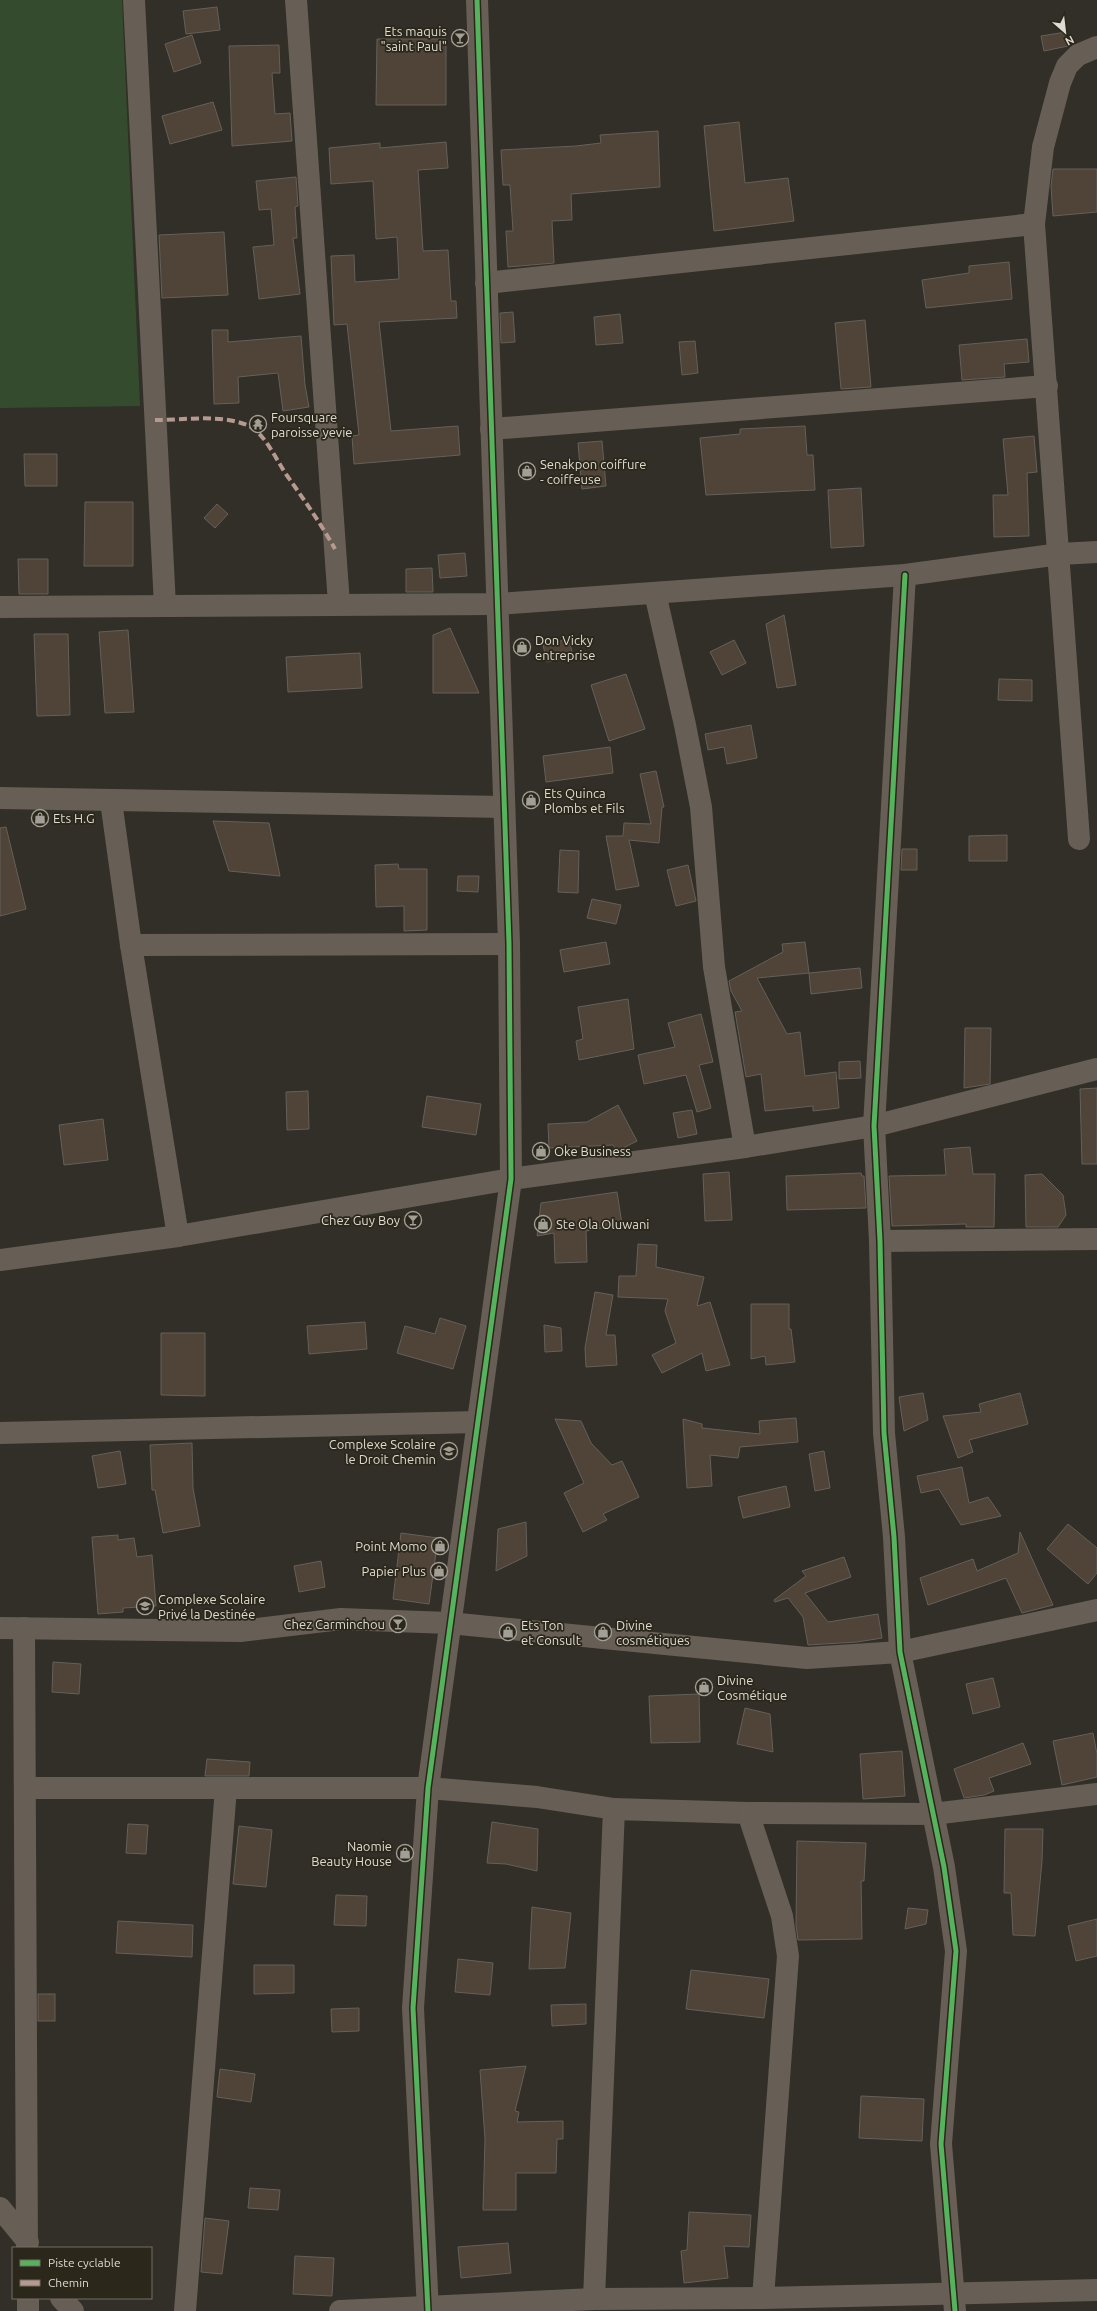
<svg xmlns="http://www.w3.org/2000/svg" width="1097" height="2311" viewBox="0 0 1097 2311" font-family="Ubuntu,sans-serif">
	<rect width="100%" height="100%" fill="#312f27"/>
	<polygon fill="#344c2d" points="0,0 122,0 140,406 0,408"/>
	<g fill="#504337" stroke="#64605b">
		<polygon points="217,7 220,30 186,34 183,11"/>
		<polygon points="1066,32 1068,46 1044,51 1041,36"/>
		<polygon points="192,35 201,63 174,72 165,44"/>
		<polygon points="377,39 446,39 446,105 376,105"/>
		<polygon points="279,45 280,73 272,73 275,114 290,113 292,141 232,146 229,46"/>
		<polygon points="213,102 222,130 170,144 162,116"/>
		<polygon points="739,122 745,183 788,178 794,221 714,231 704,126"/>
		<polygon points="658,131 660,187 571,194 572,220 552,221 554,263 508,267 506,231 513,231 510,185 503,185 501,150 576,146 601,143 600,135"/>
		<polygon points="446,142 448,168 418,170 423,251 448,250 451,301 456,301 457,318 379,322 391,431 458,426 460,455 354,464 352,436 359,435 347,324 334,325 331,256 354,255 355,282 399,279 397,237 376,239 373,181 331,184 329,148 380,143 380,148"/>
		<polygon points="1053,169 1097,169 1097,212 1053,216 1051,186"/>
		<polygon points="296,177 298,206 295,207 297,238 293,238 300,294 259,299 253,247 274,245 271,209 259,210 256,181"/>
		<polygon points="224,232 228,295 162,298 159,235"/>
		<polygon points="1009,262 1012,299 926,308 922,280 969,273 969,266"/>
		<polygon points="513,312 515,342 501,343 500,313"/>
		<polygon points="620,314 623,343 596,345 594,317"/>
		<polygon points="865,320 871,387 841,389 835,323"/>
		<polygon points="212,330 228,330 228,342 301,336 305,385 309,407 283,411 278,373 238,377 239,403 214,404"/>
		<polygon points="1027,339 1029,362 1004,364 1005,377 962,380 959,345"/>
		<polygon points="695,341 698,373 682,375 679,342"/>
		<polygon points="805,426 807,455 813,455 815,490 706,495 700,438 740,434 740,429"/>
		<polygon points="1034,436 1037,472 1027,473 1029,536 994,537 993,495 1008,495 1003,439"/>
		<polygon points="602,441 606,486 582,489 578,443"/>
		<polygon points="24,454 57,454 57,486 25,486"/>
		<polygon points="861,488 864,546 831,548 828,490"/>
		<polygon points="85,502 133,502 133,566 84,566"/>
		<polygon points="217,504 228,514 215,528 204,518"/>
		<polygon points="465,553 467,576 440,578 438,555"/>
		<polygon points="18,559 48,559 48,594 19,594"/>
		<polygon points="432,568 433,592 406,592 406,569"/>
		<polygon points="784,615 796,685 777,688 766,624"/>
		<polygon points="450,628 479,693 433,693 433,635"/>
		<polygon points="128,630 134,712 105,713 99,632"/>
		<polygon points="34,634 68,634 70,715 37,716"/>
		<polygon points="569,639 573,656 547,662 543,645"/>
		<polygon points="734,640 746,663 722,675 710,652"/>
		<polygon points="360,653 362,688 288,692 286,657"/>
		<polygon points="626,674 645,729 609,741 591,685"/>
		<polygon points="999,679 1032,680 1032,701 998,700"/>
		<polygon points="751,725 757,758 727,764 724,747 708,750 705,734"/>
		<polygon points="610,747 613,773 546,782 543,756"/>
		<polygon points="656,771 664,807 662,807 659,843 629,840 639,886 616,890 606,836 623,836 624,823 651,824 640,774"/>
		<polygon points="213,821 269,823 280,876 229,871"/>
		<polygon points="6,827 26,909 0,916 0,828"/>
		<polygon points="1007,835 1007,861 969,861 969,836"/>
		<polygon points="902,849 917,849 917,870 901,870"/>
		<polygon points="560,850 579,851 578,893 558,892"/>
		<polygon points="398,864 399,869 427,869 427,930 404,931 404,906 376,907 375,865"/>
		<polygon points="688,865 696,901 676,906 667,870"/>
		<polygon points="458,876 479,876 478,892 457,891"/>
		<polygon points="592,899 621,905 616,924 587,918"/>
		<polygon points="606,942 610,964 564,972 560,950"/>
		<polygon points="805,942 809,973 757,978 787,1034 800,1032 805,1076 836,1072 839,1108 813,1111 813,1106 765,1111 761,1074 746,1077 735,1012 742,1011 731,991 729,981 783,952 782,944"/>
		<polygon points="860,968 862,988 811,994 809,973"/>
		<polygon points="628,999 634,1049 579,1060 576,1041 583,1039 578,1007"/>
		<polygon points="701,1014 713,1062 699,1065 711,1108 697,1112 686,1075 644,1084 638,1055 675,1047 668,1023"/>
		<polygon points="965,1028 991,1028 990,1084 964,1088"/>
		<polygon points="860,1061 861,1078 839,1079 839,1062"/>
		<polygon points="1097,1088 1097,1164 1082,1164 1080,1089"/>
		<polygon points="308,1091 309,1129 287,1130 286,1092"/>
		<polygon points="427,1096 481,1104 476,1135 422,1127"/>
		<polygon points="618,1105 637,1141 617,1151 613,1145 549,1148 548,1124 587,1122"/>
		<polygon points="692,1110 697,1134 678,1138 673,1113"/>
		<polygon points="103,1119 108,1160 64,1165 59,1125"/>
		<polygon points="970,1147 973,1174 995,1174 994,1227 966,1227 966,1224 892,1226 889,1176 946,1175 944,1149"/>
		<polygon points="729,1172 732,1220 705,1221 703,1174"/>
		<polygon points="861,1173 862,1176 864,1176 866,1208 787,1210 786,1176"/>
		<polygon points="1042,1174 1063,1195 1066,1215 1058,1227 1026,1227 1025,1175"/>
		<polygon points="617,1192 622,1224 586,1231 587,1262 555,1263 554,1233 537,1236 541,1203"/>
		<polygon points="638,1244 657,1245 656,1267 704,1277 697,1306 710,1302 730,1365 706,1371 702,1353 662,1373 652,1355 676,1343 665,1311 668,1299 618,1297 619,1276 636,1276"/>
		<polygon points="595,1292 613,1295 606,1335 615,1335 617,1365 586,1367 585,1348"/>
		<polygon points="751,1304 789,1304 789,1329 791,1329 795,1362 766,1365 765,1356 751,1359"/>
		<polygon points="440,1318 466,1326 453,1369 397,1353 405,1326 435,1334"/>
		<polygon points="365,1322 367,1349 309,1354 307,1326"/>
		<polygon points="544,1325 561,1328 562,1351 545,1352"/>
		<polygon points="161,1333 205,1333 205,1396 161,1395"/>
		<polygon points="923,1393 928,1420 904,1431 899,1397"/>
		<polygon points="1020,1393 1028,1424 969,1440 973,1452 958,1458 943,1416 981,1412 979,1404"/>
		<polygon points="796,1418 798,1442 740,1447 738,1458 710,1455 712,1486 687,1488 683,1419 702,1424 702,1428 760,1434 759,1421"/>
		<polygon points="555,1419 581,1421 591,1443 612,1465 622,1461 639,1497 603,1514 607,1520 583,1532 564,1493 584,1483"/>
		<polygon points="192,1443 193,1488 200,1526 163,1533 155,1490 152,1490 150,1445"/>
		<polygon points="120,1451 126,1484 98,1488 92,1456"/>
		<polygon points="824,1451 830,1488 815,1491 809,1454"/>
		<polygon points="962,1467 969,1503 988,1497 1001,1516 961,1525 939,1489 921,1493 917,1476"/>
		<polygon points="786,1486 790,1507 743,1518 738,1497"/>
		<polygon points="526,1522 527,1556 496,1571 498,1529"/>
		<polygon points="1068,1524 1097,1548 1097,1573 1088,1584 1047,1549"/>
		<polygon points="1020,1532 1053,1605 1022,1613 1006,1578 928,1605 920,1578 973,1559 977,1571 1018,1553"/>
		<polygon points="401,1533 438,1538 429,1604 393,1599"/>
		<polygon points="118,1535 118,1540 134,1538 137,1557 152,1555 156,1606 123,1608 123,1612 98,1614 92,1537"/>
		<polygon points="844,1557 851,1577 805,1593 828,1622 878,1614 882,1638 857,1642 808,1645 803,1617 788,1598 775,1602 774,1600 806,1576 802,1571"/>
		<polygon points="321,1561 325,1587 299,1592 294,1566"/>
		<polygon points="53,1662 81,1664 79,1694 52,1692"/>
		<polygon points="993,1678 1000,1707 973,1714 966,1684"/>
		<polygon points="699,1694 700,1742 651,1743 649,1696"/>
		<polygon points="745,1708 770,1714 773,1752 737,1744"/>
		<polygon points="1093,1733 1097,1754 1097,1777 1062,1785 1053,1741"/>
		<polygon points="1023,1743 1031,1764 989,1778 994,1791 984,1795 964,1798 954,1769"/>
		<polygon points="902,1751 905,1796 863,1799 860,1754"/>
		<polygon points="207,1759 250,1762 249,1776 205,1776"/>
		<polygon points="492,1822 538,1829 537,1871 506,1864 487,1863"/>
		<polygon points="128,1824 148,1825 146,1854 126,1853"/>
		<polygon points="239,1826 272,1830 266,1887 233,1884"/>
		<polygon points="1005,1829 1043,1829 1042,1861 1035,1936 1013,1935 1011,1893 1004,1893"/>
		<polygon points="797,1841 866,1843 864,1881 861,1881 862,1939 798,1940 796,1925"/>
		<polygon points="336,1895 367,1896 366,1926 334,1925"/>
		<polygon points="532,1907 571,1913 565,1968 529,1969"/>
		<polygon points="908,1908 928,1910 926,1924 905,1929"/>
		<polygon points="1097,1919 1097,1956 1076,1961 1068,1926"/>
		<polygon points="118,1921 193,1925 192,1957 116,1953"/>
		<polygon points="458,1959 493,1963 490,1995 455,1992"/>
		<polygon points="254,1965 294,1965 294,1993 254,1994"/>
		<polygon points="691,1970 769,1979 764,2018 686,2009"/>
		<rect x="38" y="1994" width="17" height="27"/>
		<polygon points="586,2004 586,2024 552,2026 551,2005"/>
		<polygon points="359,2008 359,2031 332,2032 331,2009"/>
		<polygon points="526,2066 515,2111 519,2112 517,2122 563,2121 563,2139 557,2139 556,2173 516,2173 516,2210 483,2210 485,2139 480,2070"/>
		<polygon points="220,2069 255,2074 251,2102 217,2097"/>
		<polygon points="861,2096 924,2099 922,2141 859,2138"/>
		<polygon points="250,2188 280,2190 278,2210 248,2208"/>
		<polygon points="689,2212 751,2215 749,2247 724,2246 728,2278 684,2283 681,2251 687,2250"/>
		<polygon points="205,2218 229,2221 222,2274 201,2272"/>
		<polygon points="508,2243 511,2273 461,2278 458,2247"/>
		<polygon points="295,2256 334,2258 332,2296 293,2294"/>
	</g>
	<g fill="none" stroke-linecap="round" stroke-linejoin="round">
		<g stroke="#675e56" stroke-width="22">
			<polyline points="134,0 165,606"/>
			<polyline points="296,0 339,604"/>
			<polyline points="486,283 1034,224"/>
			<polyline points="491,429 1047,386"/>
			<polyline points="905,575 874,1126 880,1241 884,1433 894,1537 900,1652 944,1867 956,1951 941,2144 955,2311"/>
			<polyline points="655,593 685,725 701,807 714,967 745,1147"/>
			<polyline points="0,607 497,604 905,575 1060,554 1097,552"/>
			<polyline points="0,798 504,807"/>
			<polyline points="111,801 131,945 178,1236"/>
			<polyline points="1079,839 1034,224 1043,147 1060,83 1067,66 1078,55 1097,47"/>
			<polyline points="131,945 509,944"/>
			<polyline points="880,1241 1097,1239"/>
			<polyline points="0,1260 178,1236 511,1179 745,1147 874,1126 1097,1069"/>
			<polyline points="0,1433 478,1422"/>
			<polyline points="0,1628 240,1631 341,1619 449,1623 807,1658 900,1652 1097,1610"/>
			<polyline points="24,1628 27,2248"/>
			<polyline points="25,1788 428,1788 537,1797 614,1809 748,1813 933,1814 1097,1794"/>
			<polyline points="748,1813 782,1916 788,1956 763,2298"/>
			<polyline points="0,2208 28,2242"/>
			<polyline points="28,2298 28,2311"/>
			<polyline points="61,2298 73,2311"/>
			<polyline points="594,2299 614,1809"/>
			<polyline points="185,2311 226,1788"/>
			<polyline points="340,2311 594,2299 763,2298 1097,2290"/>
			<polyline points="428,2311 413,2008 428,1788 511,1179 509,944 477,0"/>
		</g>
		<path stroke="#b69a8f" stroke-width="4" stroke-dasharray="8 4" stroke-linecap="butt" d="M155 420C184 420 220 414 247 425 265 432 277 462 288 477 305 501 321 524 335 549"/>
		<g stroke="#2b271a" stroke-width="8">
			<g id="cycleway">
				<polyline points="905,575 874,1126 880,1241 884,1433 894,1537 900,1652 944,1867 956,1951 941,2144 955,2311"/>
				<polyline points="428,2311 413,2008 428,1788 511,1179 509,944 477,0"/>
			</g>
		</g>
		<use href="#cycleway" stroke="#56b35d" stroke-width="5"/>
	</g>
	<defs>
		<g id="bar-ring" transform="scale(0.9)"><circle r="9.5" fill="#2b271a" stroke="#a19f97" stroke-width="1.5"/><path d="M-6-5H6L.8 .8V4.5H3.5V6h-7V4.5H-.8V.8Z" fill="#a19f97"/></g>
		<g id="temple-ring" transform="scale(0.9)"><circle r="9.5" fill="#2b271a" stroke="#a19f97" stroke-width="1.5"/><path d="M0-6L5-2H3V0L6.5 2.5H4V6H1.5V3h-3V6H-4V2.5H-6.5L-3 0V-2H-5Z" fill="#a19f97"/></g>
		<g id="shop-ring" transform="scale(0.9)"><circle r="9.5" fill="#2b271a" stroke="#a19f97" stroke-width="1.5"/><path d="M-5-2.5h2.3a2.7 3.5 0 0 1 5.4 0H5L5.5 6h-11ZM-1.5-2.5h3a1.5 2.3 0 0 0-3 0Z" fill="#a19f97"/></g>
		<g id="school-ring" transform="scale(0.9)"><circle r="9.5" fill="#2b271a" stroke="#a19f97" stroke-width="1.5"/><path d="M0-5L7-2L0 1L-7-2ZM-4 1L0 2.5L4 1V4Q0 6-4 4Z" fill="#a19f97"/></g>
	</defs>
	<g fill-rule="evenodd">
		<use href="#bar-ring" x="460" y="38"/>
		<use href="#temple-ring" x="258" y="424"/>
		<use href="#shop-ring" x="527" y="471"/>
		<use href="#shop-ring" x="522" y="647"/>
		<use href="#shop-ring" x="531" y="800"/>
		<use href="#shop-ring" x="40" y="818"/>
		<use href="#shop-ring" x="541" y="1151"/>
		<use href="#bar-ring" x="413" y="1220"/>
		<use href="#shop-ring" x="543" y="1224"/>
		<use href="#school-ring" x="449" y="1451"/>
		<use href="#shop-ring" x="440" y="1546"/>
		<use href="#shop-ring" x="439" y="1571"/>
		<use href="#school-ring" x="145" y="1606"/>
		<use href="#bar-ring" x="398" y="1624"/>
		<use href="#shop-ring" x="508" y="1632"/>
		<use href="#shop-ring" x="603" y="1632"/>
		<use href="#shop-ring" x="704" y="1687"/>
		<use href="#shop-ring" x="405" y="1853"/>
	</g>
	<g text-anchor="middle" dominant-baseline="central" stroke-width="3.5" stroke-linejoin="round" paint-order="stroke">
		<g font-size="13" fill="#dddbd3" stroke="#2b271a" text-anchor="start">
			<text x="447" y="31" text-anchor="end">Ets maquis<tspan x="447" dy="15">"saint Paul"</tspan></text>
			<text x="271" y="417">Foursquare<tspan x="271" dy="15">paroisse yevie</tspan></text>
			<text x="540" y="464">Senakpon coiffure<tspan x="540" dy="15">- coiffeuse</tspan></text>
			<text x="535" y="640">Don Vicky<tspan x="535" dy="15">entreprise</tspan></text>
			<text x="544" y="793">Ets Quinca<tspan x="544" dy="15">Plombs et Fils</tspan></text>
			<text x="53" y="818">Ets H.G</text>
			<text x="554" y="1151">Oke Business</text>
			<text x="400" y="1220" text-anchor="end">Chez Guy Boy</text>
			<text x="556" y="1224">Ste Ola Oluwani</text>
			<text x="436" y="1444" text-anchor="end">Complexe Scolaire<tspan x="436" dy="15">le Droit Chemin</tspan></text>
			<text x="427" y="1546" text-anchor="end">Point Momo</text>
			<text x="426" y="1571" text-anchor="end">Papier Plus</text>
			<text x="158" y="1599">Complexe Scolaire<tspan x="158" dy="15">Privé la Destinée</tspan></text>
			<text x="385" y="1624" text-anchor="end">Chez Carminchou</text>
			<text x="521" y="1625">Ets Ton<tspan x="521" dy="15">et Consult</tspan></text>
			<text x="616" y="1625">Divine<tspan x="616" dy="15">cosmétiques</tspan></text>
			<text x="717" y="1680">Divine<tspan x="717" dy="15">Cosmétique</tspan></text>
			<text x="392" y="1846" text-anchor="end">Naomie<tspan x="392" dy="15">Beauty House</tspan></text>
		</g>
	</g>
	<rect x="12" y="2247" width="140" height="52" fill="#2b271a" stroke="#726f64"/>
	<rect x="20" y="2260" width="20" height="6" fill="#56b35d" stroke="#726f64"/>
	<text x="48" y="2267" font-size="12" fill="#dddbd3">Piste cyclable</text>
	<rect x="20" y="2280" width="20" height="6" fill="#b69a8f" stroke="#726f64"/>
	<text x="48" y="2287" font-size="12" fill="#dddbd3">Chemin</text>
	<g transform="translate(1065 32) rotate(152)" stroke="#2b271a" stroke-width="3" paint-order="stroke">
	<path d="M0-3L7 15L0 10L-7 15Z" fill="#dddbd3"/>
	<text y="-6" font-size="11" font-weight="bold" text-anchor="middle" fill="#dddbd3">N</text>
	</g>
</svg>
